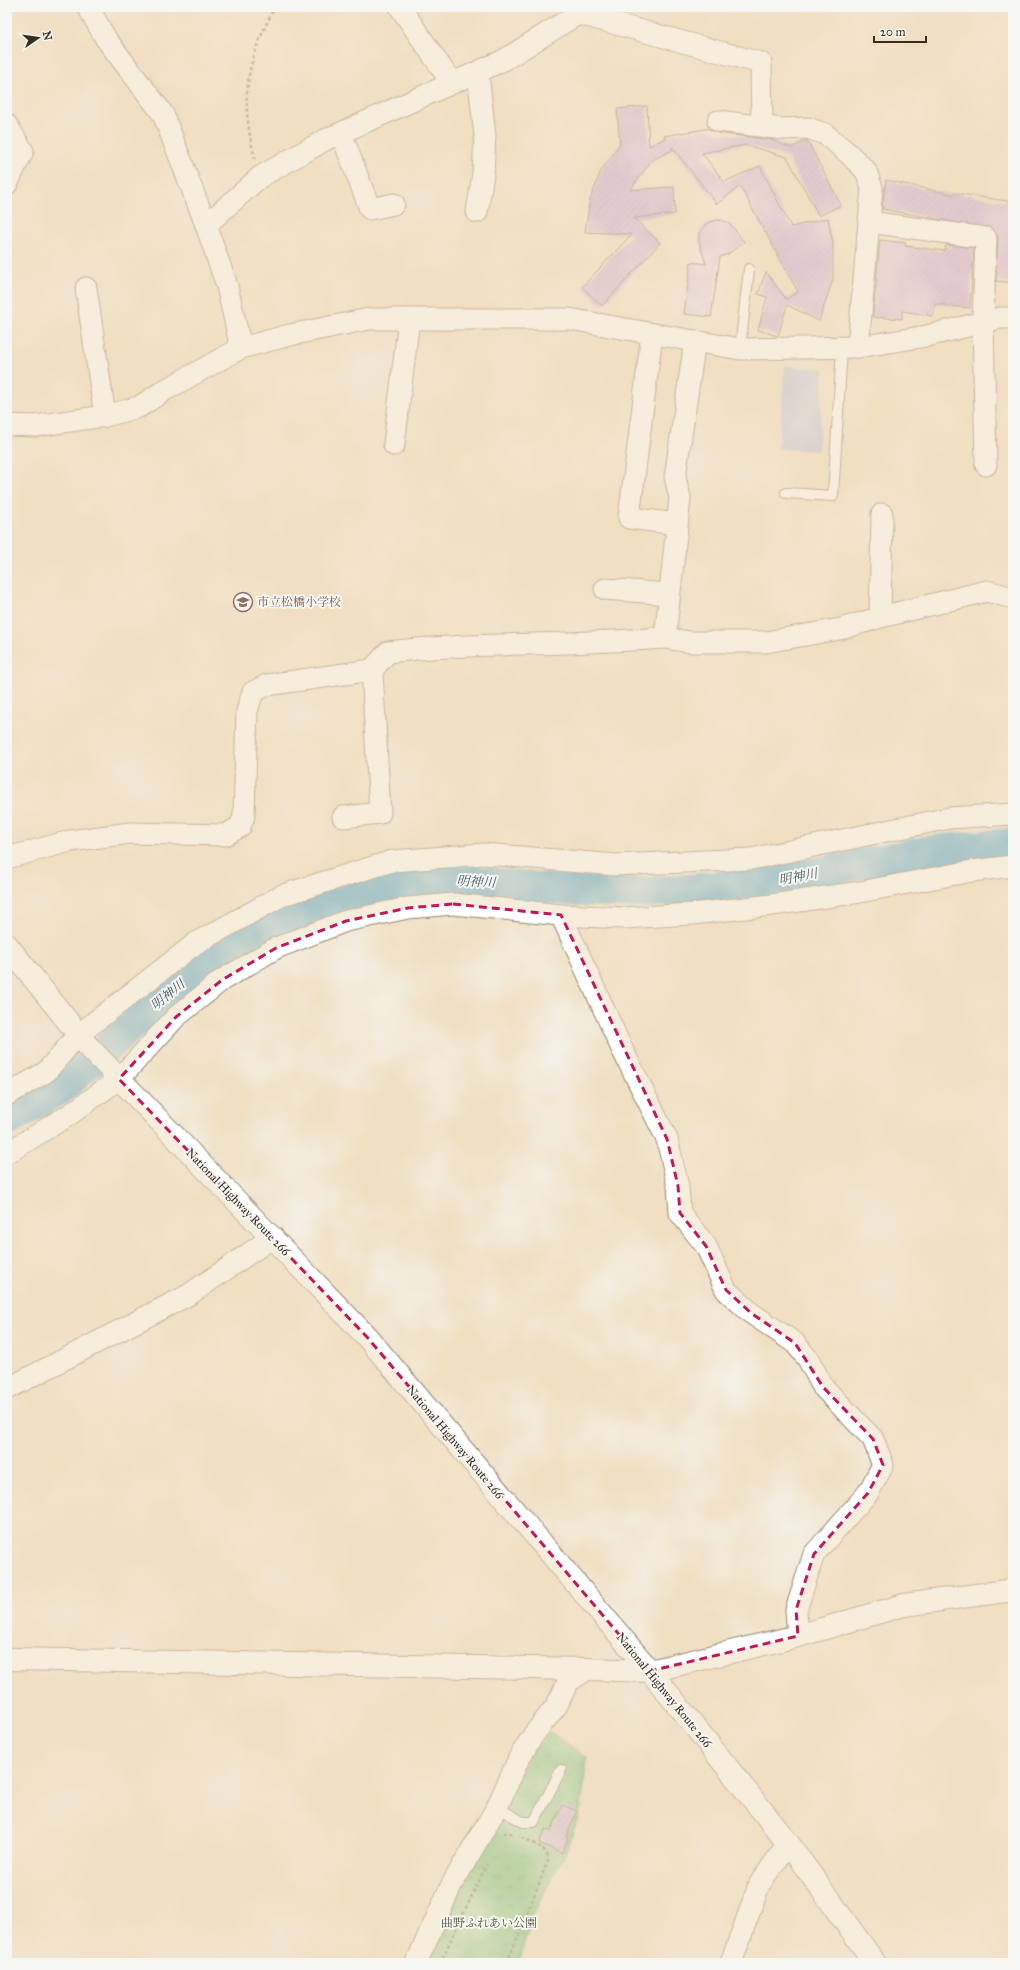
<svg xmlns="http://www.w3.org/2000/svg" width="1020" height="1970" viewBox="0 0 1020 1970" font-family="'IM FELL Great Primer','Noto Serif JP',serif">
	<defs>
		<pattern id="grass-tufts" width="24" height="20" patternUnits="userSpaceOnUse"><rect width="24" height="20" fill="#7ec885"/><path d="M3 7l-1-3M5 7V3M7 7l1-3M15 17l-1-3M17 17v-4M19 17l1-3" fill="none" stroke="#68a36c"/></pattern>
		<pattern id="building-hatch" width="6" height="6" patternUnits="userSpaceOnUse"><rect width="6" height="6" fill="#d1b2df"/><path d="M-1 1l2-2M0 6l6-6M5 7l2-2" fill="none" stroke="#b499bf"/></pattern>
	</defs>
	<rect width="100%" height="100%" fill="#f6f6f2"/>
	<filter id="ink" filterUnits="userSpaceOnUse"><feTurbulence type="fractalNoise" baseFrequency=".025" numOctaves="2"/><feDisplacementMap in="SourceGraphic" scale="8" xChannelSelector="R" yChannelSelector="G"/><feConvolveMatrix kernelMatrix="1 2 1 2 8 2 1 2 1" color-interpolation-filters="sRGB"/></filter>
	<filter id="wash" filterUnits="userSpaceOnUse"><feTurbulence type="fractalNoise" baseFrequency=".012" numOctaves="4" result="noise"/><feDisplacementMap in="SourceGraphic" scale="16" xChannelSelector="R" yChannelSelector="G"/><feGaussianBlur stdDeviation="0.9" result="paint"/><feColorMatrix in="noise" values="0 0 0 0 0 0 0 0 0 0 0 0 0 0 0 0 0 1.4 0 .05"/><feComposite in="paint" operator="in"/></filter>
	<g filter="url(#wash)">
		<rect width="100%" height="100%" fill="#f0dfc1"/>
		<polygon fill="#c0c2dd" points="785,366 824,369 818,451 778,449"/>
		<polygon fill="url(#grass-tufts)" stroke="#5c7952" points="550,1732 587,1757 581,1807 568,1848 533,1914 518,1963 426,1963 448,1919 469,1868 526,1760"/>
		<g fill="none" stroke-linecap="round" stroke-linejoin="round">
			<polyline stroke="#53a7ce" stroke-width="31" points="7,1122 63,1087 173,989 227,951 270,928 310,911 357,896 396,886 434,881 471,881 577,891 637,893 695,889 774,881 928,851 1013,843"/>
		</g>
		<g id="blocks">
			<g fill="url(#building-hatch)">
				<polygon points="647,106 649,146 665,138 664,136 705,129 709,129 717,133 773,140 771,140 791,148 807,140 841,205 819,216 787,157 745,145 702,153 724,182 760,166 791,227 828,218 833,244 833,279 819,321 787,305 778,336 758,330 767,297 758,294 766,272 786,299 798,292 740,186 717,204 672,147 672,150 651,161 630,190 674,187 675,214 634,218 660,243 602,306 582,287 632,234 585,232 590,200 601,171 620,144 617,109"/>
				<polygon points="886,180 954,195 955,193 1013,202 1013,283 996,281 998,238 993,229 882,209"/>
				<polygon points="718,220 727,222 732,226 744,242 728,254 720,257 711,317 684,314 691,262 706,264 699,242 699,234 702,228 707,223"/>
				<polygon points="880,240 906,243 905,246 945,251 946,245 974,248 970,308 935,304 933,316 902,311 902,319 873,317"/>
				<polygon points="562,1805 577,1811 566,1837 568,1838 562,1853 539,1843 545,1829 551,1831"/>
			</g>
		</g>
	</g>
	<g filter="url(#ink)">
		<use href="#blocks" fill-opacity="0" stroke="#968470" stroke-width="1"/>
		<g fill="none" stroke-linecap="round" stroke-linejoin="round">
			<g stroke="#968470" stroke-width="12">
				<g id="service">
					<polyline points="740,349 749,269"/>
					<polyline points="786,493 833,496 842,348"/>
					<polyline points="497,1807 523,1822 534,1822 561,1770"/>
				</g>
			</g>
			<g stroke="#968470" stroke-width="23">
				<g id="minor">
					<polyline points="88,7 106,39 163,114 206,225 227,286 241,348"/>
					<polyline points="400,7 451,82"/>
					<polyline points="579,14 761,63 762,126"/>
					<polyline points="718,121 783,129 808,128 825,134 848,153 866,171 872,188 858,347"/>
					<polyline points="7,125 23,151 7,184"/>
					<polyline points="341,133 370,209 394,204"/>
					<polyline points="477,212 483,174 485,136 478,73"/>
					<polyline points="869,222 986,238 983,321 986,465"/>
					<polyline points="206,225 260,177 325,140 504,60 589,7"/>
					<polyline points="86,288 105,416"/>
					<polyline points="652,334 629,518 677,524"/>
					<polyline points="695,341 675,477 680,498 665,638 690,642 766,642 840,629 885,616 987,591 1013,598"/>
					<polyline points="7,425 35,426 105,416 139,407 165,390 241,348 290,335 369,319 569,319 740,349 858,347 927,336 1000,318 1013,318"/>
					<polyline points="394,445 409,319"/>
					<polyline points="605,589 669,594"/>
					<polyline points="880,617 882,514"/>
					<path d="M343 817 380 813 372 670 388 652C448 645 507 645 567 643 600 642 632 640 665 638"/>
					<polyline points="7,858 70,841 130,833 225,835 240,827 244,816 247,711 253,692 267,685 372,670"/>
					<polyline points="561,915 621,1047 667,1139 678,1186 680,1213 706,1246 726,1290 751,1313 795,1343 808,1359 823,1387 873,1439 883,1465 868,1493 814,1554 796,1610 798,1636"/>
					<polyline points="7,1095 46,1072 78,1035 196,943 283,895 392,861 484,854 616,865 751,859 949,818 1013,814"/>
					<polyline points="7,1153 69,1115 119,1079 176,1017 222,980 276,948 346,921 408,908 453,904 561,915 624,918 692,914 772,905 860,892 972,871 1013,866"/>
					<polyline points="7,1389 190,1294 273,1237"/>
					<polyline points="416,1963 452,1884 497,1807 519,1758 534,1734 557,1705 568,1682 587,1669"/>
					<polyline points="731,1963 759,1885 788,1843"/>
				</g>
			</g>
			<g stroke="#968470" stroke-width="24">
				<polyline id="tertiary" points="7,1659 587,1669 650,1671 798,1636 904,1605 1013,1590"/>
			</g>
			<g stroke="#968470" stroke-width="24">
				<polyline id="trunk" points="7,945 85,1043 367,1337 650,1671 788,1843 875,1963"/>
			</g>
			<g stroke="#968470" stroke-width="2.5" stroke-dasharray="3 3" stroke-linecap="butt">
				<path d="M255 159C247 127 243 95 252 62 256 43 267 25 274 7"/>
				<polyline points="504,1834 507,1832 514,1834"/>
				<polyline points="440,1963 487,1864"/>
				<path d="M507 1963 548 1861C549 1847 530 1842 519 1836"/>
			</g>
			<use href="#service" stroke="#fff" stroke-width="10"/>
			<use href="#minor" stroke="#fff" stroke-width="21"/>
			<use href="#tertiary" stroke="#fff" stroke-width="22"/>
			<use href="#trunk" stroke="#fff" stroke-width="22"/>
		</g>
	</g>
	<path d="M0 0H1020V1970H0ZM453 904 561 915 667 1139 678 1186 680 1213 706 1246 726 1290 751 1313 795 1343 823 1387 873 1439 883 1465 868 1493 814 1554 796 1610 798 1636 650 1671 367 1337 119 1079 176 1017 222 980 276 948 346 921 408 908Z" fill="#f0dfc1" fill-opacity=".55" fill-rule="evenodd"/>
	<path fill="none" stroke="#c2185b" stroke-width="3" stroke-dasharray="8 5" stroke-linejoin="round" d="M453 904 561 915 667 1139 678 1186 680 1213 706 1246 726 1290 751 1313 795 1343 823 1387 873 1439 883 1465 868 1493 814 1554 796 1610 798 1636 650 1671 367 1337 119 1079 176 1017 222 980 276 948 346 921 408 908Z"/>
	<defs>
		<g id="school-ring" transform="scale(1)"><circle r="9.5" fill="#f6f6f2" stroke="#8d6e63" stroke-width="1.5"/><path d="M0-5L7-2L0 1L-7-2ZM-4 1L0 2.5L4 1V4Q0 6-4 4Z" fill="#8d6e63"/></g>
	</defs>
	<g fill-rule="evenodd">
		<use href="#school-ring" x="243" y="602"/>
	</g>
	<g text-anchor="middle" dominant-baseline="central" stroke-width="4" stroke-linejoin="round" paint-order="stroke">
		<g font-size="12" fill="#785e54" stroke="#f6f6f2" text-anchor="start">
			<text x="257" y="602">市立松橋小学校</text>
		</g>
		<g font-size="12" fill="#3b2a1e" stroke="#f6f6f2">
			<text transform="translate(238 1202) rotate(46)">National Highway Route 266</text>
			<text transform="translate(455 1442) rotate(50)">National Highway Route 266</text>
			<text transform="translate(664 1690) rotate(51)">National Highway Route 266</text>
		</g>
		<g font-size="12" fill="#4f593d" stroke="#f6f6f2">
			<text x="489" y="1923">曲野ふれあい公園</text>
		</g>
		<g font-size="13" font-style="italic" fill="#455c64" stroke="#f6f6f2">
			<text transform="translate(798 877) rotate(-11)">明神川</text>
			<text transform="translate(476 882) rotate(3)">明神川</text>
			<text transform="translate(168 995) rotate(-39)">明神川</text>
		</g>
	</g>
	<rect width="1020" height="1970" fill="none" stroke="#f6f6f2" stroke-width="24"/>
	<g transform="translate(38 38) rotate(77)" stroke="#f6f6f2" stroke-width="3" paint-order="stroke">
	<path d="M0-3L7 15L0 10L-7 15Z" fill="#3b2a1e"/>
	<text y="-6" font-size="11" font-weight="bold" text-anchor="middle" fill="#3b2a1e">N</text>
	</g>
	<path d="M874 36v6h52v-6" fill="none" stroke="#3b2a1e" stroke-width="2"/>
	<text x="880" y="36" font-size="12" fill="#3b2a1e" stroke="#f6f6f2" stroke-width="3" paint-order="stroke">20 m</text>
</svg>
